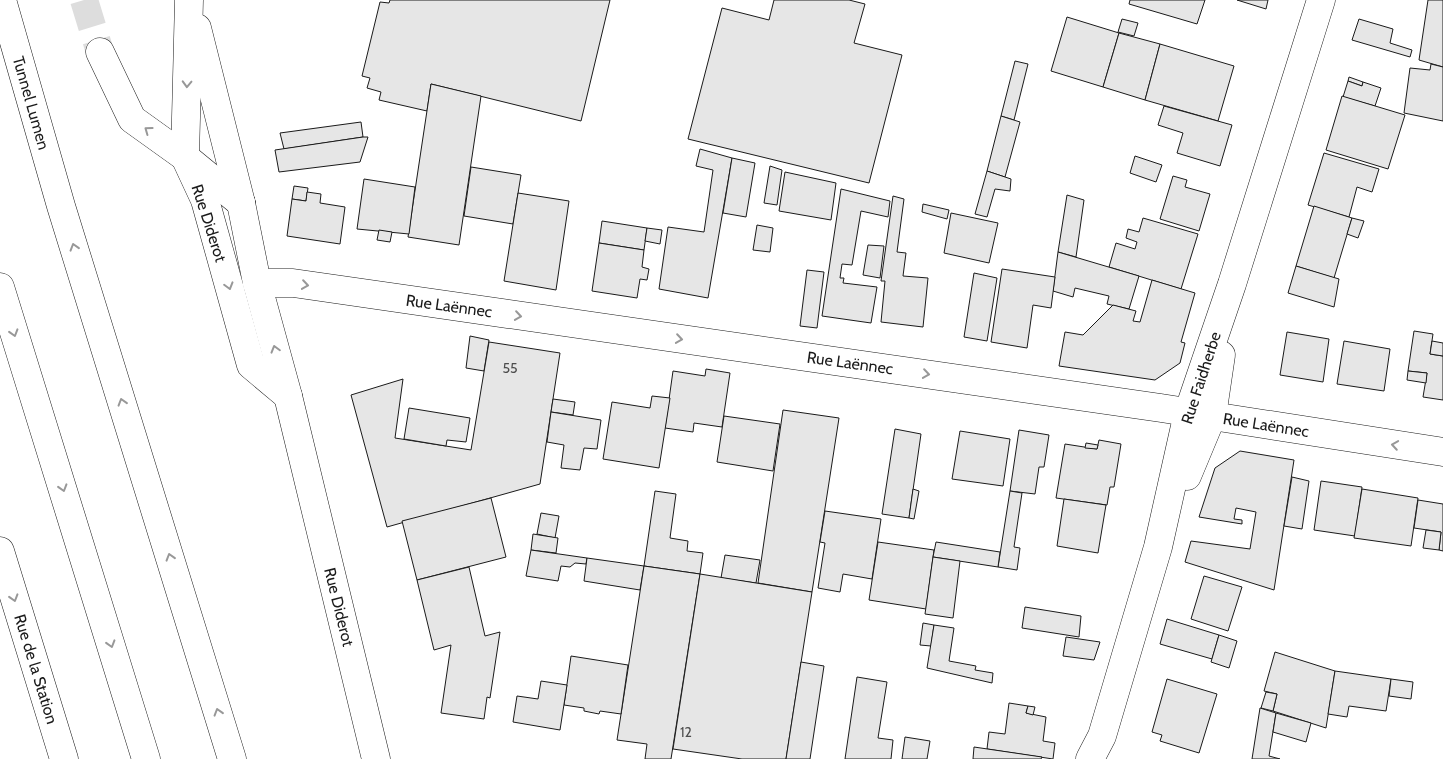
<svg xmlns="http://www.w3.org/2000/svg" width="1443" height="759" viewBox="0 0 1443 759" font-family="Cabin,sans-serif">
	<rect width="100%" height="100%" fill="#fff"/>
	<g fill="#e6e6e6" stroke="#1a1a1a">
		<polygon points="390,0 610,0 581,121 431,84 427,111 379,100 381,92 367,88 370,78 362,76 380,2 389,3"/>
		<polygon points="774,0 849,0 865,4 854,43 902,55 869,183 688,139 722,8 769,20"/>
		<polygon points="1130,0 1205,0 1197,24 1129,4"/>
		<polygon points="1237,0 1268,0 1266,9"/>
		<polygon points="1428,0 1443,0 1443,67 1419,60"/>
		<polygon points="1067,17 1119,33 1103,87 1051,71"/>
		<polygon points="1122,19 1138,23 1134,36 1118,32"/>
		<polygon points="1359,19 1393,29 1390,43 1412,50 1410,57 1352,40"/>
		<polygon points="1119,33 1160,44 1145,100 1103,87"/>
		<polygon points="1160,44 1234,66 1218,121 1145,100"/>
		<polygon points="1015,61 1028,64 1014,120 1001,116"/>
		<polygon points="1431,64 1443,67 1443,121 1404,113 1410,68 1430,70"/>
		<polygon points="1349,77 1363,82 1362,86 1348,81"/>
		<polygon points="1348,81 1362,86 1363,82 1381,88 1375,106 1343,97"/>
		<polygon points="431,84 481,96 459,245 408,237"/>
		<polygon points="1342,96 1405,115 1388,169 1326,150"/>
		<polygon points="1164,106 1232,125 1220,166 1177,153 1183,133 1158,125"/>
		<polygon points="1001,116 1020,122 1005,177 987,171"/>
		<polygon points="361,122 363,137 284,149 280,133"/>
		<polygon points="363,137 368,137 360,162 279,172 275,150"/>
		<polygon points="700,149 732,158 708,298 659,289 668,227 704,232 713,170 696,166"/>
		<polygon points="1324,153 1379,169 1372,192 1357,187 1349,217 1308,205"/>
		<polygon points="1135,156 1162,165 1156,182 1130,173"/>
		<polygon points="732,158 755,163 746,217 723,213"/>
		<polygon points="770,166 782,170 777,205 764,203"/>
		<polygon points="471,167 521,175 513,224 464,216"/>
		<polygon points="987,171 1011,179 1010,191 995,189 987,217 975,214"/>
		<polygon points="785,172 836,183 831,220 779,211"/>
		<polygon points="1173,176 1187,180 1185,187 1210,194 1199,231 1160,219"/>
		<polygon points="364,179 415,187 409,234 357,229"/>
		<polygon points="294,186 308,188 306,201 292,199"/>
		<polygon points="841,189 890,201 888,217 861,211 852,265 842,264 840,278 844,278 843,283 877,287 871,323 822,316"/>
		<polygon points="307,192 321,194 320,203 345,207 340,244 287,236 292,199 306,201"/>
		<polygon points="518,193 569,201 556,290 504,281"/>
		<polygon points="1067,195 1084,200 1076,257 1058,252"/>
		<polygon points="893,196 904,199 897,252 906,253 903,276 928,278 923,327 881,322 885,281 881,281"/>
		<polygon points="923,204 949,210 947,219 922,212"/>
		<polygon points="1314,206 1352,218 1334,278 1296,266"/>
		<polygon points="951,213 998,223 989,263 944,253"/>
		<polygon points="1143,218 1198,234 1181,289 1109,267 1116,243 1135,249 1137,242 1126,238 1128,229 1139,232"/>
		<polygon points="1352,218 1364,221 1358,238 1347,234"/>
		<polygon points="602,221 647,228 644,250 599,243"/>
		<polygon points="757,225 773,228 770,252 753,250"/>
		<polygon points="647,228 662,230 660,244 645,241"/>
		<polygon points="379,230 392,232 390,242 377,240"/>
		<polygon points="599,243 644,250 642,267 649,269 647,280 640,279 637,298 592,291"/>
		<polygon points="868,245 884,246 880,278 863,275"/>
		<polygon points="1058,252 1139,276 1129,309 1107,304 1109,296 1075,288 1073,297 1053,291"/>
		<polygon points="1296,266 1339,279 1334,307 1288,293"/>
		<polygon points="1002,269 1055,277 1051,308 1033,305 1027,348 991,342"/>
		<polygon points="807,270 824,272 817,328 800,326"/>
		<polygon points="974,273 997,278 987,341 964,337"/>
		<polygon points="1152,280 1195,293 1181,342 1185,343 1180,363 1155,380 1059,366 1065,332 1083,335 1113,305 1136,311 1133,321 1140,322"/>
		<polygon points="1414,331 1433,334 1430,354 1443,356 1443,400 1423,397 1427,373 1408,371"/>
		<polygon points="1287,332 1329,339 1323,382 1280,375"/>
		<polygon points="470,336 489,340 484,371 466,368"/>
		<polygon points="1344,341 1390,349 1384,391 1337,384"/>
		<polygon points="1432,341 1443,343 1443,356 1430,354"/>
		<polygon points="489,342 560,353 540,484 387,527 351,395 403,379 395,438 471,450"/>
		<polygon points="706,369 730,373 722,427 694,423 693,432 665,428 673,371 705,376"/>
		<polygon points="1408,371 1427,373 1426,383 1407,380"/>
		<polygon points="652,396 670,398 659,468 603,459 612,402 650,408"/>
		<polygon points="553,399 575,402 573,415 551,412"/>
		<polygon points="409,408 470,418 466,442 447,440 446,446 404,439"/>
		<polygon points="783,410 839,418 812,592 758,583"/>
		<polygon points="551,412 601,420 597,449 584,448 580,470 561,468 564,445 547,442"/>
		<polygon points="724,416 780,424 773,471 717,462"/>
		<polygon points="895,429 921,434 909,518 882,514"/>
		<polygon points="1019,430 1049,435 1044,467 1039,467 1035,494 1010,491"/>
		<polygon points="960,431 1010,439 1003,486 952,479"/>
		<polygon points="1099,440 1121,444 1114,487 1110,487 1107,505 1056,498 1065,444 1097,449"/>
		<polygon points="1086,443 1098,445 1097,449 1085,448"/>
		<polygon points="1240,451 1294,460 1274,590 1185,562 1191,541 1250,549 1256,512 1236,508 1234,519 1242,520 1242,524 1199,517 1215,468"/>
		<polygon points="1292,477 1309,481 1302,529 1284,526"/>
		<polygon points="1321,481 1362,487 1355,536 1314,530"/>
		<polygon points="913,489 919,491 914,519 909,518"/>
		<polygon points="1362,489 1418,498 1411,546 1354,538"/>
		<polygon points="655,491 676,494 670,538 688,541 687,551 703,553 700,574 644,566"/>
		<polygon points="1010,491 1022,493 1014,547 1020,548 1017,570 998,567"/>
		<polygon points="491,498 506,557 417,580 402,521"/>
		<polygon points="1064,499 1106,505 1098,553 1057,546"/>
		<polygon points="1418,500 1443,504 1443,551 1439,550 1441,532 1414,528"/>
		<polygon points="825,511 881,519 872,579 843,574 840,592 818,588 825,543 820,542"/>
		<polygon points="541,513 559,516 555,538 537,534"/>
		<polygon points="1426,530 1441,532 1439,550 1423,548"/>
		<polygon points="533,534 558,538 556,553 531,550"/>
		<polygon points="878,542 934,550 926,609 869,600"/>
		<polygon points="936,542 1000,552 998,567 933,557"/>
		<polygon points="531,550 587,558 586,564 575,563 570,567 561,566 558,581 526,576"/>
		<polygon points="725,555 760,560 756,583 721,578"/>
		<polygon points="933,557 960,561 953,618 925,614"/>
		<polygon points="587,558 644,566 640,590 584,581"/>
		<polygon points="644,566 700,574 671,759 645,759 647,744 617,740"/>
		<polygon points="469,567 485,636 500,632 490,698 487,697 484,719 441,713 451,645 434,650 417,580"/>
		<polygon points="700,574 812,592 786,759 742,759 673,749"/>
		<polygon points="1204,576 1242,587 1228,631 1191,619"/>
		<polygon points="1025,607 1081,616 1079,637 1022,628"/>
		<polygon points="1167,619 1219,635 1212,659 1160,644"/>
		<polygon points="923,623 934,625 931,646 920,645"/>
		<polygon points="934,625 954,628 949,661 976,666 975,670 993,673 992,683 927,668"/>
		<polygon points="1219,635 1237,641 1229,668 1211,662"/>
		<polygon points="1066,637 1100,642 1094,660 1063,656"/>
		<polygon points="1275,652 1335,671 1326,728 1273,711 1277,694 1264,691"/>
		<polygon points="571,656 628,665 621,714 600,711 599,714 584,711 584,708 564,705"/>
		<polygon points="801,662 824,666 810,759 786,759"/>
		<polygon points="1335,671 1391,679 1386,711 1349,706 1347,717 1328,714"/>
		<polygon points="857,677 887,682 878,738 893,740 891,759 845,759"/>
		<polygon points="1167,679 1217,694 1199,753 1160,741 1162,735 1152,732"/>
		<polygon points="1391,679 1413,682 1411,699 1389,696"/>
		<polygon points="541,681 567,685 560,730 513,722 517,696 538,699"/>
		<polygon points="1266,692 1277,694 1273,711 1261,708"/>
		<polygon points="1009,703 1028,706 1026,713 1046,717 1043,741 1055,743 1053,759 987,749 989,732 1005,734"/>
		<polygon points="1028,706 1035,707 1033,715 1026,713"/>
		<polygon points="1260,708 1276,713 1269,756 1280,759 1252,759"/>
		<polygon points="1276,713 1311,723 1306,742 1273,732"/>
		<polygon points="905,737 930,741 927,759 902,759"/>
		<polygon points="974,747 1042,757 1041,759 973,759"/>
	</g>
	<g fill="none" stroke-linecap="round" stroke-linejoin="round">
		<polyline stroke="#ddd" stroke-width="28" stroke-dasharray="28 14" stroke-linecap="butt" points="84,0 100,52"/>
		<g stroke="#1a1a1a" stroke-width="29">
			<polyline id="minor" points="257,283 293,283 1161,408 1443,452"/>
		</g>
		<g stroke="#1a1a1a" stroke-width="29">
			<g id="tertiary">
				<polyline points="189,0 185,157 205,200 251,365 288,396"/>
				<polyline points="197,28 241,203"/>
				<polyline points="1187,476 1212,416 1221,355"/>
				<polyline points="1090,759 1102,736 1158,547 1188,413 1232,284 1321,0"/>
			</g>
		</g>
		<g stroke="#1a1a1a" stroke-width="29">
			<g id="primary">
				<polyline points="241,203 257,283 288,396 376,759"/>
				<polyline points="0,551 64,759"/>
			</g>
		</g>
		<g stroke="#1a1a1a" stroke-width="29">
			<g id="motorway">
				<polyline points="2,0 61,206 232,759"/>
				<polyline points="100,52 132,119 185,157 241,203"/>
				<polyline points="0,287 146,759"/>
			</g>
		</g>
		<use href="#minor" stroke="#fff" stroke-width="28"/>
		<use href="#tertiary" stroke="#fff" stroke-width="28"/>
		<use href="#primary" stroke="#fff" stroke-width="28"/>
		<use href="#motorway" stroke="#fff" stroke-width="28"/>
	</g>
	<defs><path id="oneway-chevron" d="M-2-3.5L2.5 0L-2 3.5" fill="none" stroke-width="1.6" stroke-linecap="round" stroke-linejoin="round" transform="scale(1.25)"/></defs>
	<g stroke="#989898">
		<use href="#oneway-chevron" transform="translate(187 84) rotate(92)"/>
		<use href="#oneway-chevron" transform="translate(148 130) rotate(-144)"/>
		<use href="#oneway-chevron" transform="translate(74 247) rotate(-107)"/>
		<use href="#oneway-chevron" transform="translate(305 285) rotate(8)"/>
		<use href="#oneway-chevron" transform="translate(229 286) rotate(74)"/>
		<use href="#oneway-chevron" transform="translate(518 316) rotate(8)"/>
		<use href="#oneway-chevron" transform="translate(14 333) rotate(73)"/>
		<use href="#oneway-chevron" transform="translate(679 339) rotate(8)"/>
		<use href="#oneway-chevron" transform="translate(275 349) rotate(-106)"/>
		<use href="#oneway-chevron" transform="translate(926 374) rotate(8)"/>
		<use href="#oneway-chevron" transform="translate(122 402) rotate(-107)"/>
		<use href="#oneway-chevron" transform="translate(1395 445) rotate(-171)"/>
		<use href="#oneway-chevron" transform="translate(63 488) rotate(73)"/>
		<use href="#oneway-chevron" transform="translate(170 557) rotate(-107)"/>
		<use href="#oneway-chevron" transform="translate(14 598) rotate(73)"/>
		<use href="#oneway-chevron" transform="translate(111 644) rotate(73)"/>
		<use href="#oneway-chevron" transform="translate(218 712) rotate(-107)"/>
	</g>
	<g text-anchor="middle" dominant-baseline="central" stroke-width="4" stroke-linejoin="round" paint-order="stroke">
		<g font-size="14" fill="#4d4d4d">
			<text x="510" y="368">55</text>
			<text x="686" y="732">12</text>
		</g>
		<g font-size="16" fill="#1a1a1a" stroke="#fff">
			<text transform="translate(31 103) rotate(74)">Tunnel Lumen</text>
			<text transform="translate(209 223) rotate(72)">Rue Diderot</text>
			<text transform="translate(449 306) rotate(8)">Rue Laënnec</text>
			<text transform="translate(850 363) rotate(8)">Rue Laënnec</text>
			<text transform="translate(1201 378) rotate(-72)">Rue Faidherbe</text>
			<text transform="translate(1266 425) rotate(9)">Rue Laënnec</text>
			<text transform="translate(339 607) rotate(76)">Rue Diderot</text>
			<text transform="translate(36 669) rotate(73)">Rue de la Station</text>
		</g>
	</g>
</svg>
